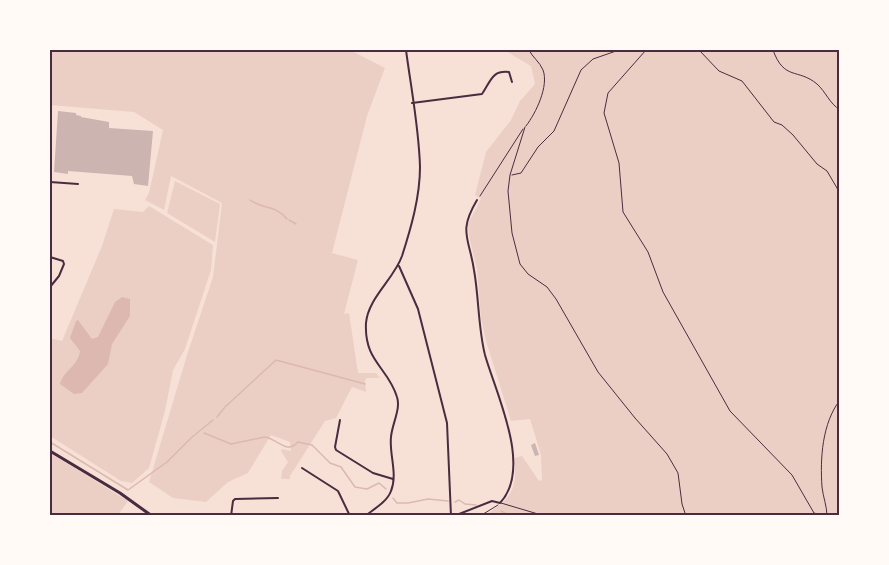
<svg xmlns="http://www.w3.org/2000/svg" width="889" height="565" viewBox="0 0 889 565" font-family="Helvetica,sans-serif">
	<rect width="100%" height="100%" fill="#f7e1d7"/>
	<g fill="#ebcfc5">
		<polygon points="50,50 350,50 385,68 367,116 332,253 358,260 344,314 349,313 358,373 376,373 380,378 367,378 365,380 366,392 352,387 336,418 325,421 290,476 290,479 281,479 282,471 288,462 281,451 282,449 291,451 290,442 271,435 248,473 228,482 206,502 173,498 149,482 187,355 213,277 222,203 171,176 164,210 145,200 149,193 163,130 134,112 50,105"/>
		<path d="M504 50H839V515H485C511 499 518 490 514 458L522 456 539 481 542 480 541 455 530 419 511 421 486 341 481 318 477 269 469 236 468 224 481 199 475 195 486 152 511 120 520 101 535 84 531 66Z"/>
		<polygon points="175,181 220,204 215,242 167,213"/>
		<polygon points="149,206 213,245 211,270 185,349 173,370 165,411 149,468 132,483 121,481 50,436 50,338 62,341 102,246 114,209 143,212"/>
		<polygon points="50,453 128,501 118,515 50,515"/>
	</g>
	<path fill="#dcb8b0" d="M122 297 130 299V316L112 344 108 364 82 393 74 394 60 384C64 370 78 366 80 351L70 338 76 321 78 320 92 339 98 337 115 302Z"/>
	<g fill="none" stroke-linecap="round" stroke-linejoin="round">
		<g stroke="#dcb8b0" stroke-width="1.5">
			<path d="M250 200C262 209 278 206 287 219"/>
			<polyline points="289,220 296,224"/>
			<polyline points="217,417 225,407 276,360 365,384"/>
			<path d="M204 433 231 444 265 437C278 439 286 455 298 442L312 445 330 463 341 467 355 487 367 489 379 483 386 489"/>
			<polyline points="50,442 128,490 167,462 191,438 213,420"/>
			<polyline points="393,498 397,503 408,503 428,499 448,501"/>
			<polyline points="455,502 459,500 465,504 476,505"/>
			<polyline points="501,511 511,516"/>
			<polyline points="555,516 559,516"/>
		</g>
	</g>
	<g fill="#ccb4b1">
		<polygon points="58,111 76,113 76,115 81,116 81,117 109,122 109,128 153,131 148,186 134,184 132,176 68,171 68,174 54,172"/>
		<polygon points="535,443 539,455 535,456 531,445"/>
	</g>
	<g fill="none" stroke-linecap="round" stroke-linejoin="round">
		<g stroke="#4a2c40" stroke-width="1">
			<polyline points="646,50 608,93 604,113 619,163 623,212 648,252 663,292 730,411 792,475 814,513 824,516"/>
			<polyline points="699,50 719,71 742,81 774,122 782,125 793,135 817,164 827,171 837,188 840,197"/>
			<path d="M773 50C784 81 798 68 817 84 826 92 829 103 840 110"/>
			<path d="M526 126C536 113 549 86 543 70 540 62 532 57 529 50"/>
			<polyline points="525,127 510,175 508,191 512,233 520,264 528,274 547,287 556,299 598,372 635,418 667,454 678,473 682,504 686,516"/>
			<polyline points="512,175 521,173 538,147 554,131 581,70 593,59 619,50"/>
			<polyline points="480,196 523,129"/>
			<path d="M827 516C827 506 823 497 822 487 820 459 822 423 840 400"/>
		</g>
		<g stroke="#4a2c40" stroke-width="1">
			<polyline points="501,503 538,514 551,514"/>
			<polyline points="480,516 498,505"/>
		</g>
		<g stroke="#4a2c40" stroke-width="2">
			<path d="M412 103 482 94C491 81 492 70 509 72L512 82"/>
			<polyline points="50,182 78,184"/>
			<polyline points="50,257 63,261 64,264 59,276 50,287"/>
			<polyline points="399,266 418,309 447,423 451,516"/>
			<polyline points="340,420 335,447 336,450 373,473 393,479"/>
			<polyline points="302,468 338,491 350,516"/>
			<polyline points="231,516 233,501 235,499 278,498"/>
			<path d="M365 516C374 509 387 502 391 491 398 474 389 454 391 437 392 424 401 409 397 397 388 367 364 362 366 323 368 298 394 279 402 256 411 228 420 197 420 167 419 128 411 88 406 50"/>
			<path d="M454 516 492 501 500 503C533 468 496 394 485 355 478 327 479 298 474 270 469 237 458 232 477 200"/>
		</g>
		<polyline stroke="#4a2c40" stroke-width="3" points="50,451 120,493 152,516"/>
	</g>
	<rect width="889" height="565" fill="none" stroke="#fffaf5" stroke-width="102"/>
	<rect x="51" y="51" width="787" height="463" fill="none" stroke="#4a2c40" stroke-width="2"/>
</svg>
